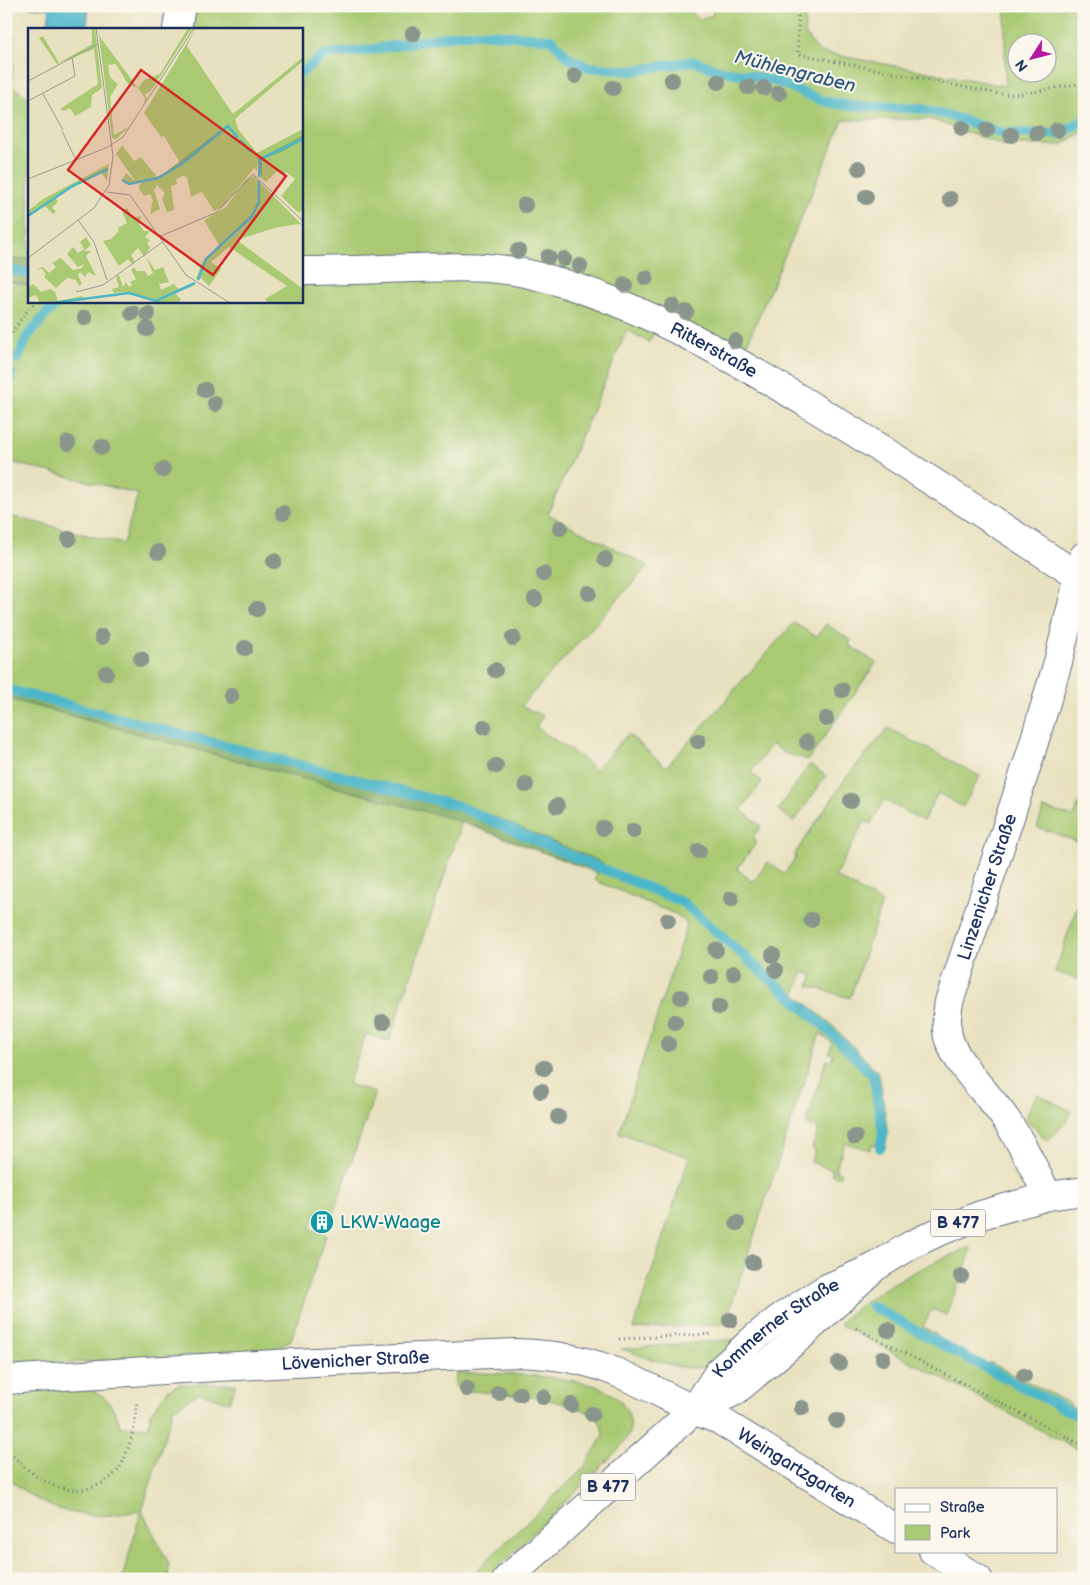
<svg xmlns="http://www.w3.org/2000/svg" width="1090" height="1585" viewBox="0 0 1090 1585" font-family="'Balsamiq Sans',sans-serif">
	<rect width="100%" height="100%" fill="#fbf7ec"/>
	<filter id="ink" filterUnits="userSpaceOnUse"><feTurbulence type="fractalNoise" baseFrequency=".02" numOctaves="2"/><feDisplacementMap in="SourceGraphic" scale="10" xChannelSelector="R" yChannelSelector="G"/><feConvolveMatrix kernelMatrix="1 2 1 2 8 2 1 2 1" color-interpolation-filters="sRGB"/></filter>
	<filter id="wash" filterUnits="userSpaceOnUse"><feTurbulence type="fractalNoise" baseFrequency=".0096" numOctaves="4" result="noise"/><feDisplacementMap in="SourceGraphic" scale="20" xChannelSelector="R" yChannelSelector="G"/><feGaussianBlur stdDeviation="1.12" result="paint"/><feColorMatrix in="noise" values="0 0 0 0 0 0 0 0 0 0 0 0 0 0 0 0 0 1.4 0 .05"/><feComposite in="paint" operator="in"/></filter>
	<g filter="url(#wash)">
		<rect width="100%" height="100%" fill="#e8e1bf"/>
		<g fill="#a9ca73" stroke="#627c68" fill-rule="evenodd">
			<path d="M196 6H681L700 19 713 15V6H805V34L819 52 1005 86V6H1084V131L1061 145H1002L930 119 843 120 744 351 602 285 301 263V29H192ZM1018 42H1048V72H1018Z"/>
			<polygon points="6,27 14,36 12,86 29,98 29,258 6,260"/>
			<polygon points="301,279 515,279 656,329 649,342 627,330 548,514 648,566 521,706 543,716 536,727 583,759 595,770 628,734 666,767 732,693 732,692 794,623 817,637 826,624 851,640 849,645 876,663 808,760 784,753 772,744 751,772 762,782 741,810 761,826 753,837 756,840 754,841 756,843 737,869 753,882 768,862 784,874 796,857 794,855 846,778 888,728 980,776 963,807 938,793 923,821 884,800 871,824 865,821 835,876 882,903 850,998 809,986 813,975 803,972 795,994 829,1022 879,1073 888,1134 885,1149 872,1145 870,1150 845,1143 835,1170 842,1173 840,1177 831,1174 833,1170 811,1162 815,1150 812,1148 819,1129 806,1124 826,1060 831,1061 833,1055 829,1053 832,1043 820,1033 725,1324 633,1329 689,1157 619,1133 687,924 677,915 594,880 602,863 459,802 6,685 6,515 123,544 138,494 11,462 6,479 6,280 29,286 29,301 301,301"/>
			<polygon points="6,698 453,819 462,823 389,1041 366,1034 348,1084 375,1093 333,1215 317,1210 310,1229 326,1235 291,1340 279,1347 263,1351 6,1367"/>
			<polygon points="810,764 826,776 794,822 778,810"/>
			<polygon points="1083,790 1084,844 1037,827 1044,808 1074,817"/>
			<polygon points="1077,906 1084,908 1084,981 1055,972"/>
			<polygon points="1037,1094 1071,1111 1067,1122 1047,1141 1025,1118"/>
			<path d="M970 1247 971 1252 946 1315 932 1309 923 1327 937 1335 936 1340 987 1366 989 1362 1071 1404 1070 1406 1084 1412V1453L839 1324C875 1288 924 1266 970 1247Z"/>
			<path d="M740 1339C732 1347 724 1357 715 1363 693 1378 645 1356 621 1349Z"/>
			<path d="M456 1373C501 1373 549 1374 593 1385 607 1389 622 1399 628 1413 634 1429 628 1437 618 1450L487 1579H467L584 1468 603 1436C602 1431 602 1424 599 1421 582 1397 489 1393 459 1390L455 1385Z"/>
			<path d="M180 1384H236L229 1402 199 1393 173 1409 142 1511 169 1564 168 1579H122L141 1511C125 1513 107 1517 90 1515 55 1513 33 1499 6 1477V1393C27 1392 79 1385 96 1392 109 1398 117 1413 120 1426L148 1427 151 1412 168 1390Z"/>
		</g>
		<g fill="#86ae65" stroke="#506e62">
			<polygon points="29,258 29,286 6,280 6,260"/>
			<polygon points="6,685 459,802 603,863 598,873 453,819 6,698"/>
		</g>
		<polygon fill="#4cb6c9" stroke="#347294" points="20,6 89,6 87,27 48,22 50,9"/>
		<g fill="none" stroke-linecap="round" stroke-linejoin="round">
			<g stroke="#4cb6c9" stroke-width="10">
				<polyline points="301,73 325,54 364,51 461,34 492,34 551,39 570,59 588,67 632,71 693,61 721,71 748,75 778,82 823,101 849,106 922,109 947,115 1002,133 1061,134 1084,120"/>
				<polyline points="6,270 29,273"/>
				<polyline points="18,359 27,337 48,312 61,301"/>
				<polyline points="6,396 11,372"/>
				<polyline points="6,689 458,806 567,854 682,902 824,1026 873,1075 883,1133 880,1148"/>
				<polyline points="872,1306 935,1341 1084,1419"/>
			</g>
		</g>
	</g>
	<g filter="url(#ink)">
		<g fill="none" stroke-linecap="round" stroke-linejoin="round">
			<g stroke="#636d80" stroke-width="30">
				<g id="minor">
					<polyline points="177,29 181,6"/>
					<path id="s1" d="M301 271C339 271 376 269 413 268 452 267 491 265 529 274 629 297 726 354 813 407 903 461 990 519 1078 576"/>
					<path id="s2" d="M6 1380C177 1368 347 1360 518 1353 549 1354 584 1359 613 1371 641 1382 667 1397 694 1410L719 1420 896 1529"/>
					<polyline points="933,1551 978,1579"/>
				</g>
			</g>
			<g stroke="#636d80" stroke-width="30">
				<g id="major">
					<path id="s3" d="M1048 1196C1035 1171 1023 1144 1007 1121 989 1094 961 1071 949 1040 945 1028 947 1014 949 1002L1029 759 1058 662 1084 556"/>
					<polyline points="694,1410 734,1392 801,1336 875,1267 911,1245 936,1233 981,1215 1048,1196 1084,1191"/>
					<path id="s4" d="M507 1579 694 1410 720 1370 758 1335 780 1318 825 1289 875 1267"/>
				</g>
			</g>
			<g stroke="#636d80" stroke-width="3" stroke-dasharray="1 4" stroke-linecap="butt">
				<polyline points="798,6 798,54 999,94 1021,94 1084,83"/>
				<polyline points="6,341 24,315 36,301"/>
				<polyline points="856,1328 1084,1446"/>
				<polyline points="619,1339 713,1334"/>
				<path d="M6 1449C20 1463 36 1479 55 1486 76 1495 104 1488 118 1470 121 1467 123 1461 125 1457 133 1438 135 1420 137 1401"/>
			</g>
			<use href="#minor" stroke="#fff" stroke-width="28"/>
			<use href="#major" stroke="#fff" stroke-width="28"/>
		</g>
		<g fill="#8a958c">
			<circle cx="413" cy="34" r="8"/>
			<circle cx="575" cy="76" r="8"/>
			<circle cx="672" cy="80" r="8"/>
			<circle cx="718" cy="82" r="8"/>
			<circle cx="748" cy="87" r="8"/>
			<circle cx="613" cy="88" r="8"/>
			<circle cx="764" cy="88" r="8"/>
			<circle cx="779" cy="93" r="8"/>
			<circle cx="962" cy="128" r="8"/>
			<circle cx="987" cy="130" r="8"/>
			<circle cx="1057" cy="130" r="8"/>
			<circle cx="1037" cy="133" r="8"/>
			<circle cx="1011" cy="135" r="8"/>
			<circle cx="859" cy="168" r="8"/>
			<circle cx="866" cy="197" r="8"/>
			<circle cx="950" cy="199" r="8"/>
			<circle cx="525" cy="205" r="8"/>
			<circle cx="518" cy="251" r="8"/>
			<circle cx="548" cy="257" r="8"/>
			<circle cx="564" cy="259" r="8"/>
			<circle cx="580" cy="266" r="8"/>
			<circle cx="646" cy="278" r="8"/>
			<circle cx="625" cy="285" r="8"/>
			<circle cx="672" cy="306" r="8"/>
			<circle cx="686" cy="312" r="8"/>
			<circle cx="132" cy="313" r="8"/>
			<circle cx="148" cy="314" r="8"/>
			<circle cx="85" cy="318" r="8"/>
			<circle cx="147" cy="329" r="8"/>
			<circle cx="735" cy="341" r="8"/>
			<circle cx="205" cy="390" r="8"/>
			<circle cx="215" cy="404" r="8"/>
			<circle cx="68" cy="443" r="8"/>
			<circle cx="102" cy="447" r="8"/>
			<circle cx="163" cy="470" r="8"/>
			<circle cx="283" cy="513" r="8"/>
			<circle cx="560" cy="528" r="8"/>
			<circle cx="69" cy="539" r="8"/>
			<circle cx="158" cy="552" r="8"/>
			<circle cx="605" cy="559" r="8"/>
			<circle cx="274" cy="561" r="8"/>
			<circle cx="544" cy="574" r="8"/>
			<circle cx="589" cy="593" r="8"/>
			<circle cx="535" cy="599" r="8"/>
			<circle cx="257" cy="609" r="8"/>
			<circle cx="102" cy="637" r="8"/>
			<circle cx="513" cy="638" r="8"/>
			<circle cx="245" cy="648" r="8"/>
			<circle cx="141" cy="659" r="8"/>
			<circle cx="495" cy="670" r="8"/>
			<circle cx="106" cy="673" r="8"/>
			<circle cx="842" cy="690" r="8"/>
			<circle cx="231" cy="696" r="8"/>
			<circle cx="826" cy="719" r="8"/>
			<circle cx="484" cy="727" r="8"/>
			<circle cx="698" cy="741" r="8"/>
			<circle cx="807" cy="742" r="8"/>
			<circle cx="496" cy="766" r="8"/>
			<circle cx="526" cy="785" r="8"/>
			<circle cx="851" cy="801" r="8"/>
			<circle cx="557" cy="806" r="8"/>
			<circle cx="603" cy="828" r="8"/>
			<circle cx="633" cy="831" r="8"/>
			<circle cx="699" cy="851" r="8"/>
			<circle cx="731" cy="899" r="8"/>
			<circle cx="668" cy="920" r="8"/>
			<circle cx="811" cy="920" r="8"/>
			<circle cx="716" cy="950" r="8"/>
			<circle cx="773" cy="955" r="8"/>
			<circle cx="776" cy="970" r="8"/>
			<circle cx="734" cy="973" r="8"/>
			<circle cx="711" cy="977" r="8"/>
			<circle cx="681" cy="997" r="8"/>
			<circle cx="719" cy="1007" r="8"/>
			<circle cx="383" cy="1022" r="8"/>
			<circle cx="675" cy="1022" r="8"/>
			<circle cx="668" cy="1044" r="8"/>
			<circle cx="544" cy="1068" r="8"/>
			<circle cx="541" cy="1091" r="8"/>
			<circle cx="558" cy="1117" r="8"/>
			<circle cx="855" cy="1137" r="8"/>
			<circle cx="737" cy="1223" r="8"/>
			<circle cx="753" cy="1262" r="8"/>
			<circle cx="961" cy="1276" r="8"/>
			<circle cx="730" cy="1320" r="8"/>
			<circle cx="888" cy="1330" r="8"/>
			<circle cx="883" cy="1358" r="8"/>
			<circle cx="839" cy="1363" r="8"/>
			<circle cx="1024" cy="1376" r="8"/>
			<circle cx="467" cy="1389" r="8"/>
			<circle cx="499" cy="1393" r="8"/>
			<circle cx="520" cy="1394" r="8"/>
			<circle cx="543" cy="1397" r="8"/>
			<circle cx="571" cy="1405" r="8"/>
			<circle cx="802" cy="1408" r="8"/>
			<circle cx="592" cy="1414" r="8"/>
			<circle cx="837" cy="1421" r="8"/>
		</g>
	</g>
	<defs>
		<g id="building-disc" transform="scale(1.25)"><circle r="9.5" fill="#0f9aa8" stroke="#fbf7ec"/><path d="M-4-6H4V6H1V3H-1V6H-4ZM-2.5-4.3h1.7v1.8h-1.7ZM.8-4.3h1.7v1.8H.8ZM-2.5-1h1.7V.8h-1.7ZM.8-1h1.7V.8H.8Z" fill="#fff"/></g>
	</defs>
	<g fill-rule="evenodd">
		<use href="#building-disc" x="322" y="1222"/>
	</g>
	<g text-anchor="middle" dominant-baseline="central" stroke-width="4" stroke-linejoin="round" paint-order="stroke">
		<g fill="#fbf7ec" stroke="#5e6b89" stroke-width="1">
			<rect x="930.5" y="1209.5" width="55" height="27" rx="4"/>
			<rect x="580.5" y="1473.5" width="55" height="27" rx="4"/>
		</g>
		<g font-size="16" font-weight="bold" fill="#1b2f5e">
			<text x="958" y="1223">B 477</text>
			<text x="608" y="1487">B 477</text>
		</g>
		<g font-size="18" fill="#1b2f5e" stroke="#fbf7ec">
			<text stroke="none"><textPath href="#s1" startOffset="429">Ritterstraße</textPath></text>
			<text stroke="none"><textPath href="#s3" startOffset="345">Linzenicher Straße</textPath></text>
			<text stroke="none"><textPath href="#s4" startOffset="370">Kommerner Straße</textPath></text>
			<text stroke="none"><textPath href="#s2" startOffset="350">Lövenicher Straße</textPath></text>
			<text stroke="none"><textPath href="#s2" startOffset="818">Weingartzgarten</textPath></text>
		</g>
		<g font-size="18" fill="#0d838f" stroke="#fbf7ec" text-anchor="start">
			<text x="340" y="1222">LKW-Waage</text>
		</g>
		<g font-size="19" font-style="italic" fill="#2a587e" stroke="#fbf7ec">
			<text transform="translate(795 72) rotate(14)">Mühlengraben</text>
		</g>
	</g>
	<g transform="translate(28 28)">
		<rect width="275" height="275" fill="#e8e1bf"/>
		<path d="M64 0H67L74 60 64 67 63 79 47 88 42 80 36 83 32 81 70 56 66 21 29 36 11 10 15 8 31 35 64 16ZM70 0 72 9 110 60 116 52 132 46 160 0H164L122 64 117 66 119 71 115 77 117 70 110 60 100 56 88 36 80 37 82 49 90 56 82 69 86 107 102 98 88 111 84 110ZM168 0 159 18 205 86 275 29V33L207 91 210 101 229 125 275 101V107L230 131 229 143 226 140 196 178 186 183 174 164 163 169 159 149 155 148 148 151 149 156 143 158 146 182 139 184 134 171 137 165 129 157 126 162 132 181 122 186 125 172 122 166 116 168 110 159 114 154 101 157 94 152 98 145 108 154 88 126 94 117 106 133 113 129 129 149 154 136 200 98 152 135 136 108 133 109 116 85ZM275 112V181L271 185 253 168 267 151 258 144 254 147 249 143 238 154 232 149V134L237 128 254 124ZM81 136 79 153 73 144 27 169 30 174 24 179 28 184 25 186 16 177 0 188V183L15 171ZM226 148 275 198 272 196 250 199 209 212 275 261V275H240L237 271 259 258 201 219 183 234 193 241 181 258 173 250 168 251 174 235 191 217 176 192 198 179 218 151ZM99 180 105 190 113 188 111 196 116 203H122L117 209 122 212 119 215 122 220 116 228 110 220 103 227 107 234 104 236 100 231 91 238 75 213 83 211 91 203 90 200 99 195 94 183ZM58 209 63 217 56 223H63L58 228 68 248 60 244 57 249 52 244 50 247 54 256 51 258 48 252 39 250 28 260 16 249 18 246 14 241 8 242 15 239 21 245 28 239 24 235 33 230 45 242 54 240 56 236 50 239 39 226 45 219 50 225 56 221 52 214ZM118 229 127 242 135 239 141 254 131 256 133 262 148 255 146 257 151 261 168 257 147 265 153 272 149 275 128 274 135 269 128 273 101 264 86 265 84 261 91 259 88 249 91 247 95 259 98 254 101 259 104 257 102 254 108 251 103 241 107 240 109 243H117L120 248 125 245ZM5 256 13 264 22 261 27 264 30 273 54 268 57 272 12 275 8 267 0 270V260Z" fill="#a9ca73"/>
		<path d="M199 97 154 136 139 145 138 144ZM275 107V112L254 124 234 131V147H231L230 131Z" fill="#86ae65"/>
		<path fill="none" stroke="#4cb6c9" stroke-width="2.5" d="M212 112 223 124M231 149 232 131 275 111M94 152 101 156 130 150 154 136 200 98 210 110M0 188 43 159 80 141M170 252 178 231 224 188 231 174V153M24 275 101 265 128 273 167 255"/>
		<path fill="none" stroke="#969a98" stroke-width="1" d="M0 53 70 16M15 66 35 102M0 73 47 48 44 29M34 103 48 132M0 151 80 119 95 109 166 0M79 164 102 167 158 247 202 275M50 192 66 214 79 252M133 208 189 184 225 146 275 193M0 230 66 180 81 157 85 128 68 0M48 264 75 257 136 213"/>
		<path fill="#d62828" fill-opacity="0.15" stroke="#d62828" stroke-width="2.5" d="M113 42 258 148 185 247 40 142Z"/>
		<rect width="275" height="275" fill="none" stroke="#1b2f5e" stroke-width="2.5"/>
	</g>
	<rect width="1090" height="1585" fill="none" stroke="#fbf7ec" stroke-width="25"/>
	<rect x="895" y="1488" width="162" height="65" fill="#fbf7ec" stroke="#a1a7b3"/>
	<rect x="905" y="1504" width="25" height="8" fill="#ffffff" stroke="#a1a7b3"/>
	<text x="940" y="1512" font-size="15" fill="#1b2f5e">Straße</text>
	<rect x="905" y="1525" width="25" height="15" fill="#a9ca73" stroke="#a1a7b3"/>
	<text x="940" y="1538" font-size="15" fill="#1b2f5e">Park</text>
	<g transform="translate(1032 58) rotate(234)"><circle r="24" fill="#fbf7ec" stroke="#a1a7b3"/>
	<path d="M0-4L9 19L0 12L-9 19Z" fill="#b5179e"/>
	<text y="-8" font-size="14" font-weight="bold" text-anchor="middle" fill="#1b2f5e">N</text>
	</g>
</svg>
